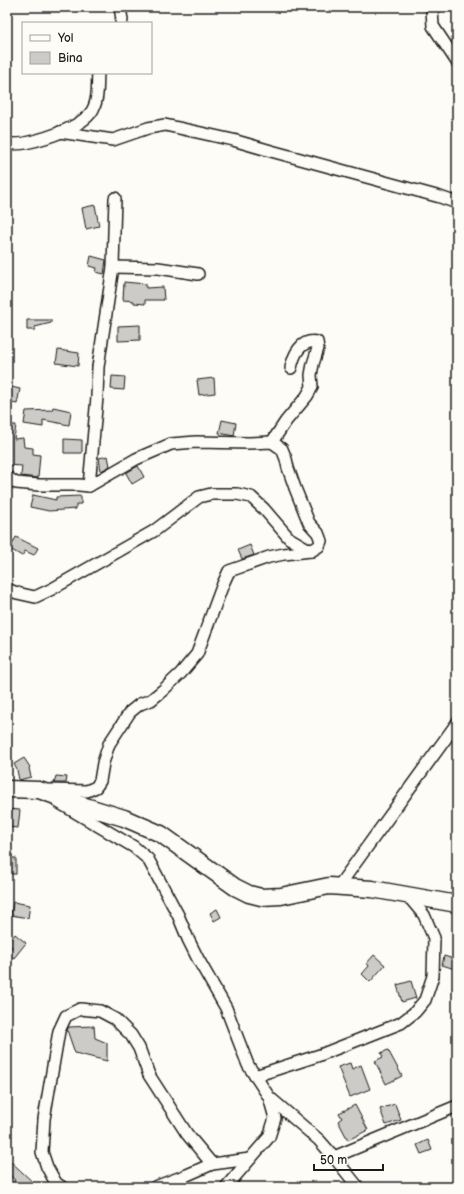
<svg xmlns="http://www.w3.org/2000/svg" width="464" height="1194" viewBox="0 0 464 1194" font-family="'Balsamiq Sans',sans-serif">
	<rect width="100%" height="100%" fill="#fdfcf7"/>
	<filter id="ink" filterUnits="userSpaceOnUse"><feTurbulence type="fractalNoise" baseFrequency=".025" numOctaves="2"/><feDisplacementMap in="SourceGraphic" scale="8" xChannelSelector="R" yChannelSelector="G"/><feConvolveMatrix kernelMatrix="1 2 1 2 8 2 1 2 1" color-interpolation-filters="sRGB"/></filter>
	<g filter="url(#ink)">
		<g fill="#cccbc8" stroke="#1c1c1c">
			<polygon points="95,205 99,226 86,229 82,208"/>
			<polygon points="91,256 106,260 104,274 96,272 97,268 89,266"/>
			<polygon points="124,282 146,284 146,288 163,287 164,300 145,300 145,304 134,303 134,301 123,300"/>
			<polygon points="27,320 51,320 51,323 35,327 35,330 27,330"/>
			<polygon points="140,325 140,340 118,341 118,326"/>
			<polygon points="58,350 79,353 78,366 56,363"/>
			<polygon points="112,376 125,377 124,390 111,389"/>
			<polygon points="214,378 215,393 199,395 197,380"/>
			<polygon points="7,386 20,389 17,404 7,402"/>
			<polygon points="53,407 71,411 69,425 43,420 43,427 24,424 26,411 52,410"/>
			<polygon points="222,420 236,423 234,436 219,433"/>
			<polygon points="7,425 16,425 14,439 23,438 24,447 33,448 33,454 40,455 38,478 21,476 22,466 7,465"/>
			<polygon points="64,439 82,440 82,453 64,453"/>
			<polygon points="108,456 110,466 101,471 99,458"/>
			<polygon points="138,466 144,477 132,484 126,473"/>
			<polygon points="33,495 56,500 56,497 81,496 81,504 76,504 76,509 49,511 30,507"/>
			<polygon points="16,537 38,548 34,555 25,551 22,556 10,549"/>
			<polygon points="250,545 254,555 242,559 238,550"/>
			<polygon points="24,758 30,767 29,768 31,777 19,780 17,770 14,764"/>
			<polygon points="56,776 67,777 66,783 54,783"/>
			<polygon points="7,809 20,810 18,828 7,827"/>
			<rect x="7" y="858" width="9" height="16"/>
			<polygon points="13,902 30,905 28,918 11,915"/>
			<polygon points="217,909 221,917 214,921 210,913"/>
			<polygon points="15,934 26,943 14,958 7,952 12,947 8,943"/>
			<polygon points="374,955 385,965 370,982 362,974 369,966 367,963"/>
			<polygon points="444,956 457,960 455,969 442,965"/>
			<polygon points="411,981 416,998 402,1002 397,985"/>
			<polygon points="94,1026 95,1038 107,1043 107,1061 75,1053 67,1030 69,1027"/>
			<polygon points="388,1050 402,1076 386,1084 375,1061 383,1057 381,1053"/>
			<polygon points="350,1063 352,1069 361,1065 370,1089 350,1097 338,1067"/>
			<polygon points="395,1104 401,1120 386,1125 380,1109"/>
			<polygon points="355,1105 368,1130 348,1140 338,1121 342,1118 339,1113"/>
			<polygon points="428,1140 432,1150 421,1154 417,1145"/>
			<polygon points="7,1158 22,1172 38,1187 19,1187 13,1182 15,1180 7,1173"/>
		</g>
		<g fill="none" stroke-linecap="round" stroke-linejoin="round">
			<g stroke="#1c1c1c" stroke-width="14">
				<g id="street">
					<polyline points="120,7 122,20 121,23"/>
					<polyline points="436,7 432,10 433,26 457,62"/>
					<polyline points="60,132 113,140 148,128 165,125 233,140 271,151 440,197 457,203"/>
					<path d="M7 144C13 144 20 144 25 143 45 139 87 126 94 107 99 96 97 84 98 73"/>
					<polyline points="113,267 158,268 198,274"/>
					<path d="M272 442 286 421 307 396 312 387 311 375 313 364 318 348 317 342C301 339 294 354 291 368"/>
					<polyline points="7,477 16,483 39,485 79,485 89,486 136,459 171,444 196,442 249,443 272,442 282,449 286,459 288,468 295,488 309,523 318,533 321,541 319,546 311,551 284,554 269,557 229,571 223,584 197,654 181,673 162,691 151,700 140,704 130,712 109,744 103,763 100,781 96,787 87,791 49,790"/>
					<polyline points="89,486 97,397 98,367 113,267 115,198"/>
					<polyline points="7,589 17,593 35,597 52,589 154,531 199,497 211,494 237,494 251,497 264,509 289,538 311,551"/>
					<polyline points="58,802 134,847 148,859 178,915 188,939 198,959 226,1008 248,1065 269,1097 319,1140 334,1157 358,1187"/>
					<polyline points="338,887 457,723"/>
					<polyline points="255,1076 320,1055 401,1023 415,1012 425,1000 433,976 434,938 424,915 408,896"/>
					<polyline points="334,1157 457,1106"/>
					<polyline points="62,1187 56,1183 47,1167 42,1152 44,1119 59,1031 66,1016 80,1009 100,1011 115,1019 131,1035 139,1048 149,1075 187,1134 212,1164"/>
					<polyline points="155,1187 187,1175 212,1164 250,1159"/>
					<polyline points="226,1187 269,1137 275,1118 269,1097"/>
				</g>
			</g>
			<g stroke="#1c1c1c" stroke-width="19">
				<polyline id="secondary" points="7,789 39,790 72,802 124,818 161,834 235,887 249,894 261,897 281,896 329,886 372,889 457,904"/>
			</g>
			<use href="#street" stroke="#fdfcf7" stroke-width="11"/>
			<use href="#secondary" stroke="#fdfcf7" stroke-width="16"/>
		</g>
	</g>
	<rect width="464" height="1194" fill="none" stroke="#fdfcf7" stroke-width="24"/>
	<rect x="12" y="12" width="440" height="1170" fill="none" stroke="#1c1c1c" stroke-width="1.5" filter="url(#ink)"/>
	<rect x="22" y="22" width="130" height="52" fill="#fdfcf7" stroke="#a3a29f"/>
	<rect x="30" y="35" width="20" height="6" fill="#fdfcf7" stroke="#a3a29f"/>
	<text x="58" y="42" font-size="12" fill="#1c1c1c">Yol</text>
	<rect x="30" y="52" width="20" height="12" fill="#cccbc8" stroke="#a3a29f"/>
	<text x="58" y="62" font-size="12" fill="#1c1c1c">Bina</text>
	<path d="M314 1164v6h69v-6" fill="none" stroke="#1c1c1c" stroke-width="2"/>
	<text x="320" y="1164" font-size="12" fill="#1c1c1c" stroke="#fdfcf7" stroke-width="3" paint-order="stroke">50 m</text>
</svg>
